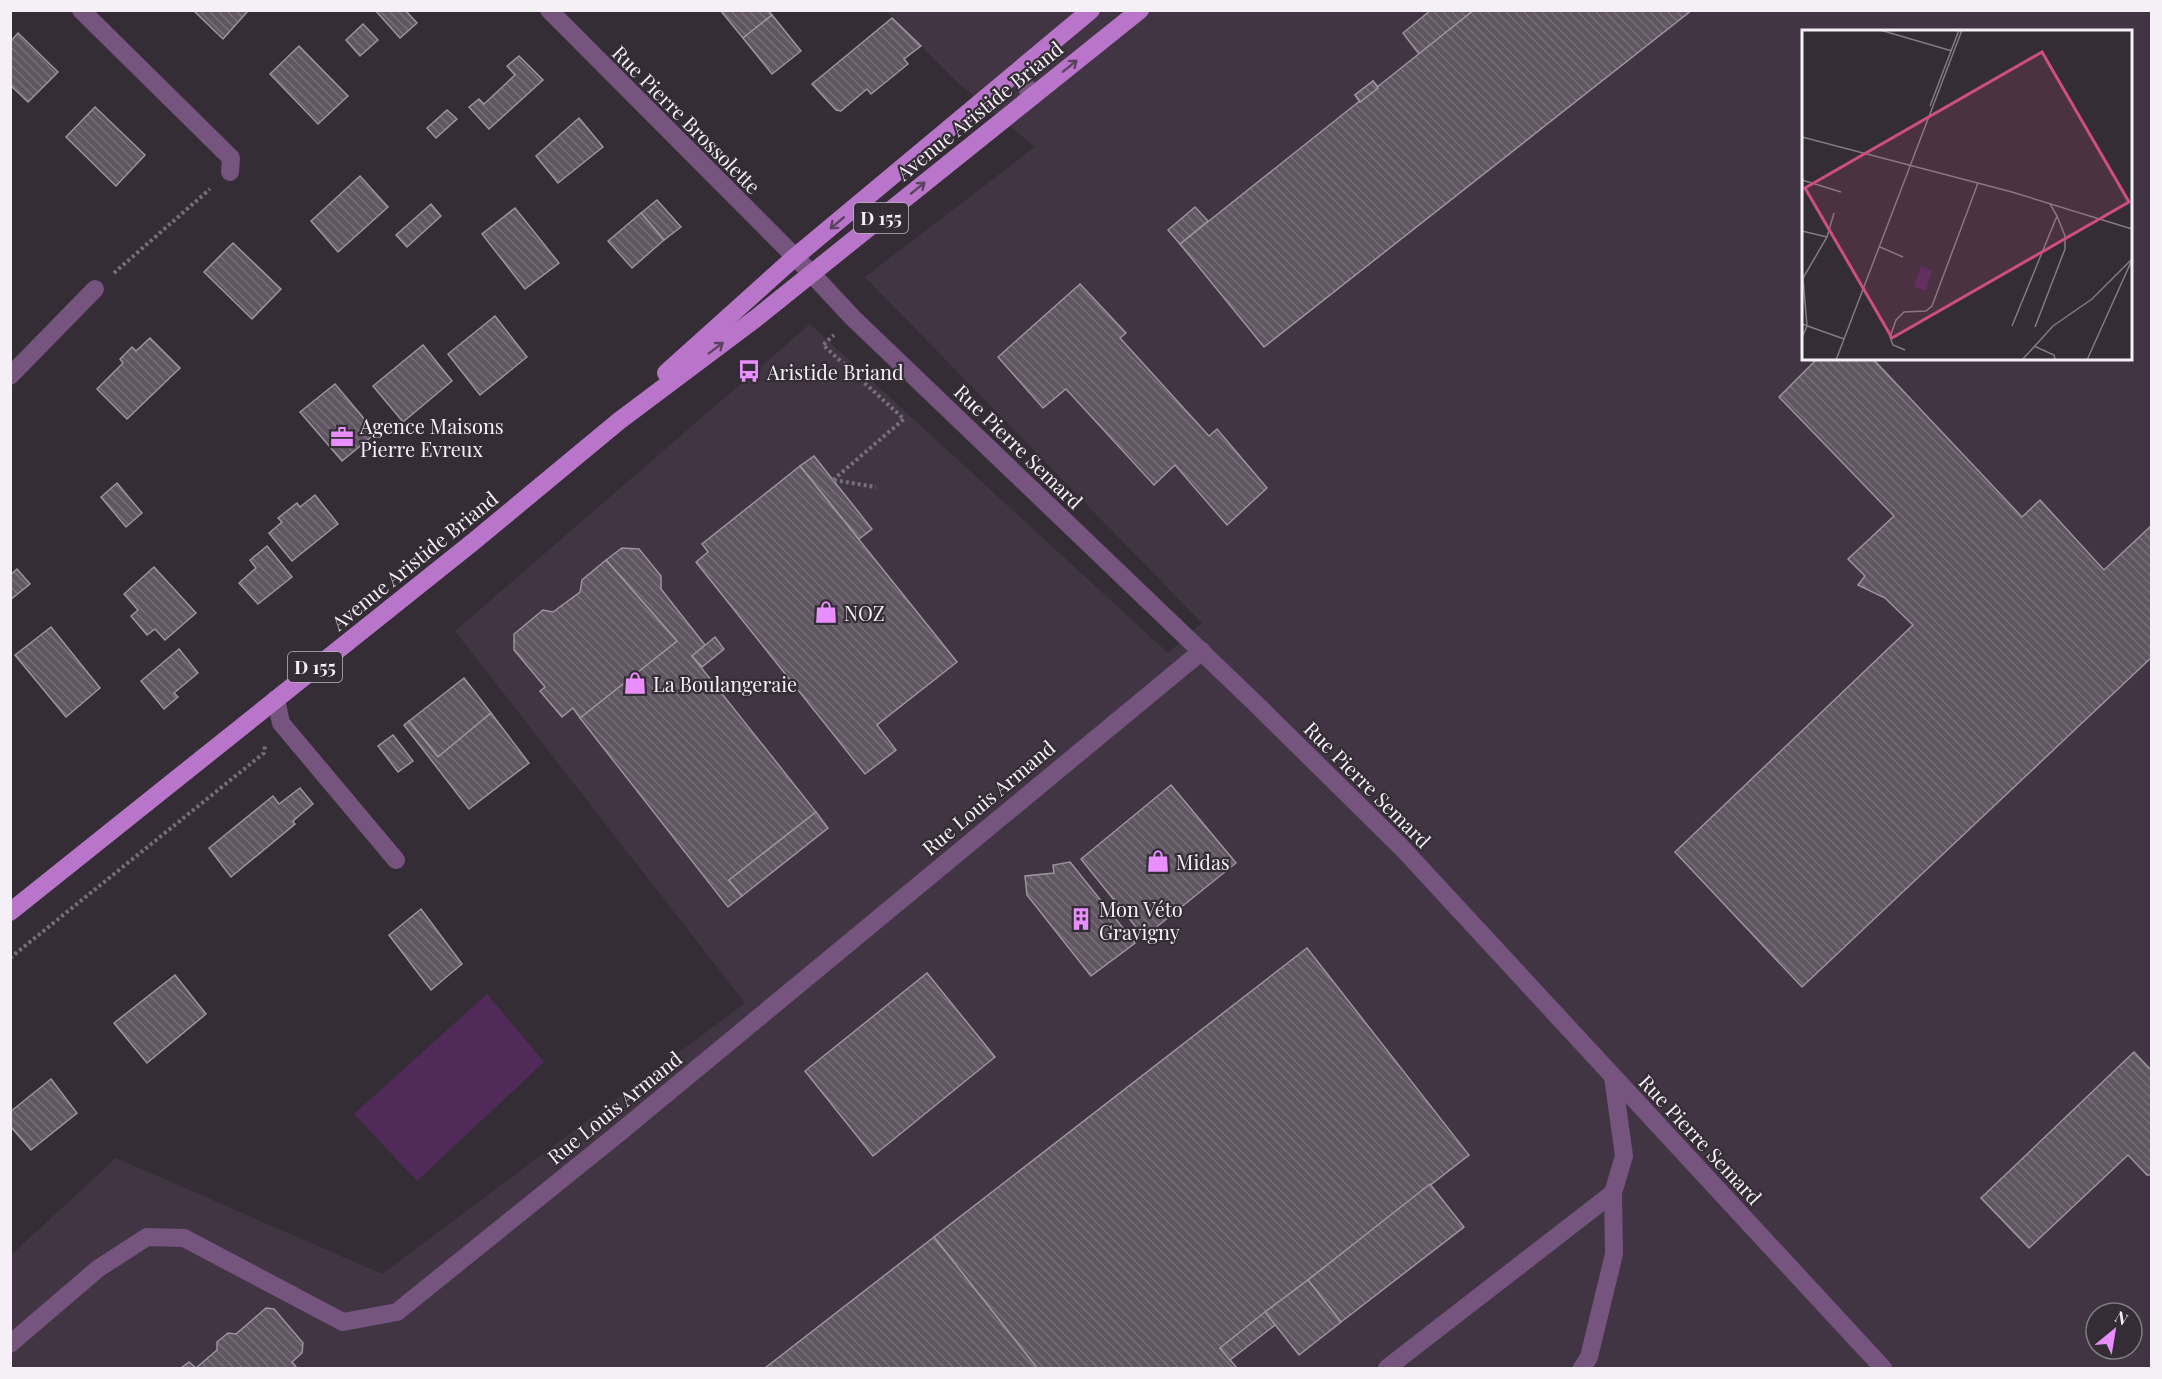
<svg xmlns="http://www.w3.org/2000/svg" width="2162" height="1379" viewBox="0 0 2162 1379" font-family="'Playfair Display',serif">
	<defs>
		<pattern id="building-back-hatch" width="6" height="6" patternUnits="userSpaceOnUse" patternTransform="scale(1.5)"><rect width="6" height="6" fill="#5f5661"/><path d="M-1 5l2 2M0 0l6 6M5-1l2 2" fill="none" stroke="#776f78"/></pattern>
	</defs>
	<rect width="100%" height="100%" fill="#342d36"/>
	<path fill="#413543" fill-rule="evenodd" d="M886 11H2151V1368H11V1255L116 1158 382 1274 745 1003 455 631 810 324 1168 653 1202 623 865 277 1035 147 956 81ZM1804 32H2130V358H1804ZM2096 1313H2132V1349H2096Z"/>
	<polygon fill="#502a59" points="487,994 544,1062 417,1181 354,1114"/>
	<g fill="url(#building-back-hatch)" stroke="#9c939f" stroke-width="1.5">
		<polygon points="193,10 248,10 248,11 223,39"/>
		<polygon points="375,10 405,10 417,23 400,38"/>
		<polygon points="720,10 768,10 772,15 743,38"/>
		<polygon points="1431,10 1474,10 1419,54 1403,33"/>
		<polygon points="1474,10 1692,10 1264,347 1180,244"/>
		<polygon points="772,15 801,51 772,74 743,38"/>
		<polygon points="892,18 921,46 904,59 908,64 871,94 867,89 841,111 836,110 812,84"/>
		<polygon points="363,24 378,40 360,56 346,40"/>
		<polygon points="18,33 58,72 28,102 10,85 10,42"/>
		<polygon points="299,46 348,96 318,124 270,74"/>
		<polygon points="519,56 543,80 489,129 469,107 479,99 484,104 515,75 507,66"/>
		<polygon points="1373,81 1378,87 1360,102 1355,95"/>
		<polygon points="1373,81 1378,88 1360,102 1355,95"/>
		<polygon points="95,107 145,155 116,186 66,137"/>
		<polygon points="447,110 457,119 436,138 427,128"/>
		<polygon points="579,118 603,147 558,183 536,156"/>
		<polygon points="360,176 388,207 338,252 311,221"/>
		<polygon points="657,200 681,227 664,240 641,213"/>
		<polygon points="431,204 441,216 407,247 396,235"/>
		<polygon points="1195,207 1208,221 1180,244 1168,230"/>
		<polygon points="515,208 559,263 525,289 482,234"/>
		<polygon points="641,213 664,240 632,268 608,241"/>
		<polygon points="233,243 281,289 252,319 204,272"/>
		<polygon points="1080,284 1126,333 1120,338 1209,436 1217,429 1267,488 1227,525 1175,465 1154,485 1066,389 1043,408 998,357"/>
		<polygon points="495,316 527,357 480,395 448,354"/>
		<polygon points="150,338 180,368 127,419 97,389 123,363 120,359 132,347 136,351"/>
		<polygon points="423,345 452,381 403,422 373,386"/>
		<polygon points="1818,358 1872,358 2022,517 2040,500 2104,570 2152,525 2152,657 1802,987 1675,852 1913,625 1885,598 1858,585 1865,576 1848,559 1894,516 1779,397"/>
		<polygon points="335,384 376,433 342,461 300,412"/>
		<polygon points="814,456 872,529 859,539 800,466"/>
		<polygon points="800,466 957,662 877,725 896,750 865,774 696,562 708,552 702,544"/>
		<polygon points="117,483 142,513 126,527 101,497"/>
		<polygon points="315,495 338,524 292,561 269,533 282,522 278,518 297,503 300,507"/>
		<polygon points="267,546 292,577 258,604 239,583 256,568 250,560"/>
		<polygon points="622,548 639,549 661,576 661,589 705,645 692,656 816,812 729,880 742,896 728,907 580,718 677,641 606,560"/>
		<polygon points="606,560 677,641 580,718 573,708 562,717 540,691 545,687 514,650 514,634 543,610 553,612 580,592 582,580"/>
		<polygon points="154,567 196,613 165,640 155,629 147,635 131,616 138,610 124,594"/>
		<polygon points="17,569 30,584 10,600 10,575"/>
		<polygon points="51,627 100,688 66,717 15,655"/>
		<polygon points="715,637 724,649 702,667 692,656"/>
		<polygon points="179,649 198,673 174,693 178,697 164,709 141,681"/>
		<polygon points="464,678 491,713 438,757 409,721"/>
		<polygon points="491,713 529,763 469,809 404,725 409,721 438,757"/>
		<polygon points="393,735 413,761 398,772 378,746"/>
		<polygon points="1171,785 1236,863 1144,937 1081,859"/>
		<polygon points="300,788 313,804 293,821 295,824 231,877 209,848 273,796 279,804"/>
		<polygon points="816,812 828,828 742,896 729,880"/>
		<polygon points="1070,862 1135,943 1091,976 1027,895 1025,876 1054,873 1053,865"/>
		<polygon points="421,909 462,964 431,990 389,935"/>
		<polygon points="1307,948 1469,1155 1220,1348 1237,1368 1037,1368 934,1237"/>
		<polygon points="927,973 995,1057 873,1156 805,1071"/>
		<polygon points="175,975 206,1014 147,1063 114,1023"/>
		<polygon points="2134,1052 2152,1071 2152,1175 2147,1175 2128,1155 2029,1248 1981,1198"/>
		<polygon points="51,1079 77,1113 31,1150 10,1126 10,1112"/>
		<polygon points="1430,1184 1464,1227 1341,1322 1308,1280"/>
		<polygon points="934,1237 1037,1368 765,1368"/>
		<polygon points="1308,1280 1341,1322 1299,1355 1265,1312"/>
		<polygon points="266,1308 274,1309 303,1343 302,1353 292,1362 297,1368 181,1368 189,1362 196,1368 217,1350 217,1342 228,1333 236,1334"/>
		<polygon points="1265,1312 1275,1325 1230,1360 1220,1348"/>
	</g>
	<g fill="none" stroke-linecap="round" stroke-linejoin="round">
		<g stroke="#756f77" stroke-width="4" stroke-dasharray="3 3" stroke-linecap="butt">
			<polyline points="114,273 210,189"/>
			<polyline points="833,480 904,419 823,345 834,335"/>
			<polyline points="834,480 876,487"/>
			<polyline points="10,958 264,753 265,746"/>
		</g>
		<g stroke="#75547d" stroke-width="18">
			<polyline points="81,10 231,158 230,172"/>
			<polyline points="549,10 811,273 853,318 1254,702 1402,848 1883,1368"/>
			<polyline points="1016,73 1033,96"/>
			<polyline points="10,376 95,289"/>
			<polyline points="276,699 281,723 396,860"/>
			<polyline points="10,1344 99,1268 147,1237 184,1238 343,1322 397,1312 619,1133 1202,651"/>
			<polyline points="1387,1368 1613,1193 1624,1156 1613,1077"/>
			<polyline points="1582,1368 1589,1357 1614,1254 1613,1193"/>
		</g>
		<g stroke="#b975c9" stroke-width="18">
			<polyline points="666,373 795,257 1091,10"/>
			<polyline points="10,912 473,542 619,421 755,319 1140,10"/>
		</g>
	</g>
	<defs><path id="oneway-shaft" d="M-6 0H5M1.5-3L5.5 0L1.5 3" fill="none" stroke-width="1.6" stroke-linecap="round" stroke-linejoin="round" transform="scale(1.5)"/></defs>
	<g stroke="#5c4362">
		<use href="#oneway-shaft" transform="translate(1070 66) rotate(-39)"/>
		<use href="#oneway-shaft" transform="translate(918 188) rotate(-39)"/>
		<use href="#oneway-shaft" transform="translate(837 223) rotate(140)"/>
		<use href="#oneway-shaft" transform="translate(716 348) rotate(-37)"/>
	</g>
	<defs>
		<g id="bus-bare" transform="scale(1.8)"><path d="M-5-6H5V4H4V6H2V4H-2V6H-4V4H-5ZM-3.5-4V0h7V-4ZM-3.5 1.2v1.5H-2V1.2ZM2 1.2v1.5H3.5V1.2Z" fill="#e98efe" stroke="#342d36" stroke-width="2.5" paint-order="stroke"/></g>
		<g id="office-bare" transform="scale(1.8)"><path d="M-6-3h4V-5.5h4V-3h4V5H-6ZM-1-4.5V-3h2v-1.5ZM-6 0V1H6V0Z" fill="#e98efe" stroke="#342d36" stroke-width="2.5" paint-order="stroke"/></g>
		<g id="shop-bare" transform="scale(1.8)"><path d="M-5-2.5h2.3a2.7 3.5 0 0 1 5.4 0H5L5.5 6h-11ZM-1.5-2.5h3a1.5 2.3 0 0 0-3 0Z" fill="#e98efe" stroke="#342d36" stroke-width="2.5" paint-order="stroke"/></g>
		<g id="building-bare" transform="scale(1.8)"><path d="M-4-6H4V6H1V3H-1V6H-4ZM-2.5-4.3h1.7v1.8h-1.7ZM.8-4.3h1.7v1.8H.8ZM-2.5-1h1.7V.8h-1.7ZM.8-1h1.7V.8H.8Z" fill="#e98efe" stroke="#342d36" stroke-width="2.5" paint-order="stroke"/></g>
	</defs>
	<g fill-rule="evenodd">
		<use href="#bus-bare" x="749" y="371"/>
		<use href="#office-bare" x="342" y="437"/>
		<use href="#shop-bare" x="826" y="612"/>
		<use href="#shop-bare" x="635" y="683"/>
		<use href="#shop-bare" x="1158" y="861"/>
		<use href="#building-bare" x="1081" y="919"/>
	</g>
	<g text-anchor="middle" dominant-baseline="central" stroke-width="4.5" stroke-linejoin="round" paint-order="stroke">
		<g fill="#342d36" stroke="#bbb6bc" stroke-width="1.5">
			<rect x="854" y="203" width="54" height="30" rx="4.5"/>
			<rect x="288" y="652" width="54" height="30" rx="4.5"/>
		</g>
		<g font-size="18" font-weight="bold" fill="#f5f0f6">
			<text x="881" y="218">D 155</text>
			<text x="315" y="667">D 155</text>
		</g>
		<g font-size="20" fill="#f5f0f6" stroke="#342d36">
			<text transform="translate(979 110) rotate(-39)">Avenue Aristide Briand</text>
			<text transform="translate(687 119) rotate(45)">Rue Pierre Brossolette</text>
			<text transform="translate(1019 446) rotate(44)">Rue Pierre Semard</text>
			<text transform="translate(414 560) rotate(-39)">Avenue Aristide Briand</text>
			<text transform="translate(1368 784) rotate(45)">Rue Pierre Semard</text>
			<text transform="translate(988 797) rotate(-40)">Rue Louis Armand</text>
			<text transform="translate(614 1107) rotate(-39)">Rue Louis Armand</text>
			<text transform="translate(1701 1139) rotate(47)">Rue Pierre Semard</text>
		</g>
		<g font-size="20" fill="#f5f0f6" stroke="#342d36" text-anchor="start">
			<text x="767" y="371">Aristide Briand</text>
			<text x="360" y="425">Agence Maisons<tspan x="360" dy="23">Pierre Evreux</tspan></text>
			<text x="844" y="612">NOZ</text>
			<text x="653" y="683">La Boulangeraie</text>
			<text x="1176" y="861">Midas</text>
			<text x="1099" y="908">Mon Véto<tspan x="1099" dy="23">Gravigny</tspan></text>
		</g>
	</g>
	<g transform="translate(1802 30)">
		<rect width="330" height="330" fill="#342d36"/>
		<path d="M119 236 130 240 124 261 112 257Z" fill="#502a59"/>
		<path fill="none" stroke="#817b83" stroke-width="1.5" d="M78 0 150 21M128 76 157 0M0 107 210 162 330 199M0 150 39 162M0 201 25 207M78 217 101 227M0 294 42 309M210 296 255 186 248 174M233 297 263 219V206L255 186M0 307 5 296 1 248 25 207 32 183M232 316 252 325 253 330M103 320 91 315 88 307 94 290 102 282 124 281 130 276 176 153M34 330 160 0M220 330 251 296 290 269 330 229M285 330 329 232"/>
		<path fill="#cf4e82" fill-opacity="0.15" stroke="#cf4e82" stroke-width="3" d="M240 22 327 172 90 308 3 158Z"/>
		<rect width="330" height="330" fill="none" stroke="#f5f0f6" stroke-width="3"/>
	</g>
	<rect width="2162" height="1379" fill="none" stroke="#f5f0f6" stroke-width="24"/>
	<g transform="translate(2114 1331) rotate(30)"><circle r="28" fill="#342d36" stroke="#817b83" stroke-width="1.5"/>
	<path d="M0-4.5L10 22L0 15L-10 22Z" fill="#e98efe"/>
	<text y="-9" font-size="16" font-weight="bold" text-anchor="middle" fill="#f5f0f6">N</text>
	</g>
</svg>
